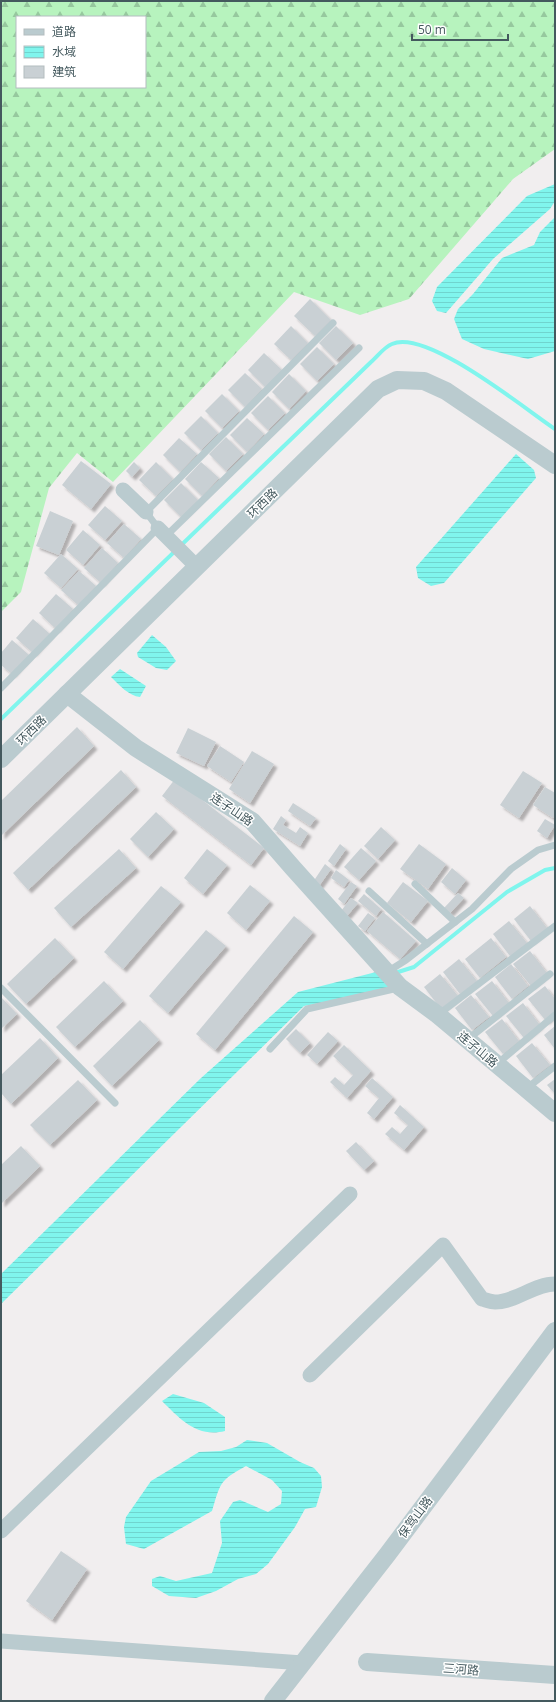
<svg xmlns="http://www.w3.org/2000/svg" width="556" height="1702" viewBox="0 0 556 1702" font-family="'Open Sans','Noto Sans SC',sans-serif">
	<defs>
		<pattern id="forest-firs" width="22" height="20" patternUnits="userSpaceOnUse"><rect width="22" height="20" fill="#b7f3be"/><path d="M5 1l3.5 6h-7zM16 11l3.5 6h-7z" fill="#96c89e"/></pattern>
		<pattern id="water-rules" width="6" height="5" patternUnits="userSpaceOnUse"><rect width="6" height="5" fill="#80f5ed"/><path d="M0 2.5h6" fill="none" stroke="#70d4ce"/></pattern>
		<filter id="shadow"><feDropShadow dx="3.5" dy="3.5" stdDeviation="1" flood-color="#0004"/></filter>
	</defs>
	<rect width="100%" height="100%" fill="#f1eeef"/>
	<path fill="url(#forest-firs)" fill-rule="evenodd" d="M1 1H555V149L513 179 409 299 360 315 294 292 113 482 77 453 49 488 21 592 1 612ZM17 17H145V87H17Z"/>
	<g fill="url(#water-rules)">
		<polygon points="555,184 555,201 550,209 493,259 446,313 437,311 432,301 437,287 527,196"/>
		<polygon points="555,217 555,351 528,359 484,349 462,339 454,319 458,309 473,294 502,258 534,245 540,232"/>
		<polygon points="516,454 534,470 536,478 444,583 431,586 418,578 416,567"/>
		<polygon points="152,635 166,647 176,661 167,670 156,668 138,657 137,653"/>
		<path d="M120 669 146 686 140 697C129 696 119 685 111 677Z"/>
		<polygon points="376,972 392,990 304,1006 1,1304 1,1274 201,1078 298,992"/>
		<path d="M173 1394 204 1403 225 1417V1431C197 1438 180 1419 162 1401Z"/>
		<path d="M247 1440 267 1443 300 1462 314 1468 321 1476 322 1487 316 1507 305 1509 295 1527 268 1564 256 1574 238 1579 216 1591 196 1598 169 1596 152 1586V1579L160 1576 176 1581 212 1573 222 1543 220 1521 233 1502 240 1500 268 1512 281 1504 282 1491 272 1480 246 1466C219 1481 221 1482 212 1511L144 1549 126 1544 124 1527 126 1517 151 1481 199 1452 221 1451 236 1447Z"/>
	</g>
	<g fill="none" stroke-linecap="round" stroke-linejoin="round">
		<g stroke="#80f5ed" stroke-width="4">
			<path d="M1 719 371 362C377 357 384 347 392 344 426 328 525 409 555 429"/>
			<polyline points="395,973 414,967 507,892 545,870 555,868"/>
		</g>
	</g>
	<g fill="#c9d0d4" filter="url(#shadow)">
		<polygon points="310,299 331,320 315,336 294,316"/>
		<polygon points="291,326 308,343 291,360 274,344"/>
		<polygon points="336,326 353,343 336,360 319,343"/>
		<polygon points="317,347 334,364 317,381 300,364"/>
		<polygon points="264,353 282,370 265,387 248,370"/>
		<polygon points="245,373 262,389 245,407 228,390"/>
		<polygon points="289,374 306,391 289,409 272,392"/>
		<polygon points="222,394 239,411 222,428 205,411"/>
		<polygon points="268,396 285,413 268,430 251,413"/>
		<polygon points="201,416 218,433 201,450 184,433"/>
		<polygon points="247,418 264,434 247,452 230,435"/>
		<polygon points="226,437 243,454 226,471 209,454"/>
		<polygon points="179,438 197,454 180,472 163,455"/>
		<polygon points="81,461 111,484 91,509 62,485"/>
		<polygon points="134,462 140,468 132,477 126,471"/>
		<polygon points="156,462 173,479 156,496 139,480"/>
		<polygon points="201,462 219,478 202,496 185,479"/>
		<polygon points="181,483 198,500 181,517 164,500"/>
		<polygon points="105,506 122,521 105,540 88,525"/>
		<polygon points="50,511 73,521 59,555 36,546"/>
		<polygon points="124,524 141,539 124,558 107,543"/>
		<polygon points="83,530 100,545 83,565 66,550"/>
		<polygon points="102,548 118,563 101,583 84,568"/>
		<polygon points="61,554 78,569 61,588 44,573"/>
		<polygon points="79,571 96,586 78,605 61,590"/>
		<polygon points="56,594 73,609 56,629 39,613"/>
		<polygon points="33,619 50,634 33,653 16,638"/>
		<polygon points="12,640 29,655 12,674 1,665 1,653"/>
		<polygon points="77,727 94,746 1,836 1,801"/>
		<polygon points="188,728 216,742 204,766 176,753"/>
		<polygon points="220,746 244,762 231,782 207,766"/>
		<polygon points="252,751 274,764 250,803 229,789"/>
		<polygon points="121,770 136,787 28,890 13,873"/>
		<polygon points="523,771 542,783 519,818 500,805"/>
		<polygon points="175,779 264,848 251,865 162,796"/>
		<polygon points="545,787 555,793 555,814 553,818 533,805"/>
		<polygon points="293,803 316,818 310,826 288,811"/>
		<polygon points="156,812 174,829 148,857 130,839"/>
		<polygon points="281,816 286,820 283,825 296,833 300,827 308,833 300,846 273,829"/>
		<polygon points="545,819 555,825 547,838 537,831"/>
		<polygon points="381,827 395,840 378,859 364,846"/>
		<polygon points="340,844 346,849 334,866 328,861"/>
		<polygon points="419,844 446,864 428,889 400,869"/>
		<polygon points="361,848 376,861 359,880 344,867"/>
		<polygon points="119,849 136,868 71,927 54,908"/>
		<polygon points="207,849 227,865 203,894 184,878"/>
		<polygon points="325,864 331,869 319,886 313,882"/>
		<polygon points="452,868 466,880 455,894 441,882"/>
		<polygon points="336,870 349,880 344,887 331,878"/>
		<polygon points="351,882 357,886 344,904 338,899"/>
		<polygon points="403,882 428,901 411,922 387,903"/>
		<polygon points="250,885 270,901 246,930 227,913"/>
		<polygon points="161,886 181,902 123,969 104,952"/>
		<polygon points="458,893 464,898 450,913 444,908"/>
		<polygon points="364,894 381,909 376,916 358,901"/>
		<polygon points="351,898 358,903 347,916 341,911"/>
		<polygon points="530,906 547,928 531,941 514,919"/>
		<polygon points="383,912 416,941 400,959 367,931"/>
		<polygon points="368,913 375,918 365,931 358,926"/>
		<polygon points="294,916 313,932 215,1050 196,1034"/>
		<polygon points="509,921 527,943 510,956 493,934"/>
		<polygon points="206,930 226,946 168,1013 149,996"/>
		<polygon points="55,938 74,958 26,1004 7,984"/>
		<polygon points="491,938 506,957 480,978 465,959"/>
		<polygon points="530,951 547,973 531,986 513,964"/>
		<polygon points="459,959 477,981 460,994 443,972"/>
		<polygon points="511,964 528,986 512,999 495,977"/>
		<polygon points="440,974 458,996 441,1009 424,987"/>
		<polygon points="104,981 123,1001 75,1047 56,1027"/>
		<polygon points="492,981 509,1003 493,1016 475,994"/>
		<polygon points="545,986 555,999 555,1013 546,1021 528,999"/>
		<polygon points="471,995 489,1017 472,1030 455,1008"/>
		<polygon points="1,997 17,1014 1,1029"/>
		<polygon points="523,1003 540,1025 524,1038 506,1016"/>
		<polygon points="502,1019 519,1041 503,1054 485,1032"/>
		<polygon points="140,1020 159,1040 112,1086 93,1066"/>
		<polygon points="555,1026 555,1049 544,1035"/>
		<polygon points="296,1029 310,1043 300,1053 286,1039"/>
		<polygon points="328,1032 338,1041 317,1064 307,1055"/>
		<polygon points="40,1038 58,1058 11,1104 1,1093 1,1075"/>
		<polygon points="532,1043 550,1065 533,1078 516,1056"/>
		<polygon points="344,1045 371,1071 347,1098 330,1082 335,1077 344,1085 353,1075 333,1056"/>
		<polygon points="372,1078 393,1097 374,1119 367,1113 379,1098 365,1086"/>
		<polygon points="555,1079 555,1094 547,1085"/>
		<polygon points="78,1080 97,1100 50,1145 30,1125"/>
		<polygon points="400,1105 424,1127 404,1150 385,1134 392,1127 400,1134 408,1125 394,1113"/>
		<polygon points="356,1142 374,1161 364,1170 346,1151"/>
		<polygon points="21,1146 40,1166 1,1204 1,1165"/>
		<polygon points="61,1551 87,1569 52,1620 26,1601"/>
	</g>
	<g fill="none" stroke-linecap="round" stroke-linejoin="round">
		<g stroke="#bacbcf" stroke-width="7">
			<polyline points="166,536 359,348"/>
			<polyline points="1,688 158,528 146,512 333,323"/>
			<polyline points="415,884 455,922"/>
			<polyline points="369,891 427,944"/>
			<polyline points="387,972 406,960 472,909 511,869 538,850 555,845"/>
			<polyline points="1,988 115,1103"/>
			<polyline points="439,1014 555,926"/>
			<polyline points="467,1040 550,974"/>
			<polyline points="270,1049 307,1009 398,988"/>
			<polyline points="497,1064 555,1015"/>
			<polyline points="527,1088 555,1066"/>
		</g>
		<g stroke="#bacbcf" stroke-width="15">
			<polyline points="123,490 146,512"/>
			<polyline points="158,528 197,567"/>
			<path d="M310 1375 443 1245 482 1299C486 1300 491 1302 495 1302 516 1302 534 1284 555 1284"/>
			<polyline points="1,1531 350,1194"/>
			<polyline points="1,1641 303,1663"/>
		</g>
		<g stroke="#bacbcf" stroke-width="18">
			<polyline points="67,694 136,748 252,821 293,868 400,987 438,1015 555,1113"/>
			<polyline points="1,759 378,389 397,380 424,381 446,391 555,465"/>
			<polyline points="367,1662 555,1675"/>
			<polyline points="273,1701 387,1555 555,1331"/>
		</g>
	</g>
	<g text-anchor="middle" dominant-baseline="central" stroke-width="3" stroke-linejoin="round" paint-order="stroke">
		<g font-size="12" fill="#44595e" stroke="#fff">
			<text transform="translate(262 503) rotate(-44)">环西路</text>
			<text transform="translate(31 730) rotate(-45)">环西路</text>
			<text transform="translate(232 809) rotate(34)">连子山路</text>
			<text transform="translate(478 1049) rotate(40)">连子山路</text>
			<text transform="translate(415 1517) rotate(-53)">保驾山路</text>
			<text transform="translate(461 1669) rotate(4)">三河路</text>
		</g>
	</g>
	<rect width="556" height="1702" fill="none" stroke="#44595e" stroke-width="4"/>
	<rect x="16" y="16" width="130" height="72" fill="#ffffff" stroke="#b4bdbf"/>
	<rect x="24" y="29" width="20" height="6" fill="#bacbcf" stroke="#b4bdbf"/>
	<text x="52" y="36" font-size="12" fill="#44595e">道路</text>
	<rect x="24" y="46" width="20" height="12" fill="url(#water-rules)" stroke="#b4bdbf"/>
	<text x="52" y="56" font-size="12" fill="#44595e">水域</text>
	<rect x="24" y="66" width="20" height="12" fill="#c9d0d4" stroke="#b4bdbf"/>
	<text x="52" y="76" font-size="12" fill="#44595e">建筑</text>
	<path d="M412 34v6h96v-6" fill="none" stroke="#44595e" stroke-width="2"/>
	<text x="418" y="34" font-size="12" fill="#44595e" stroke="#ffffff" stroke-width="3" paint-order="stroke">50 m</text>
</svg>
